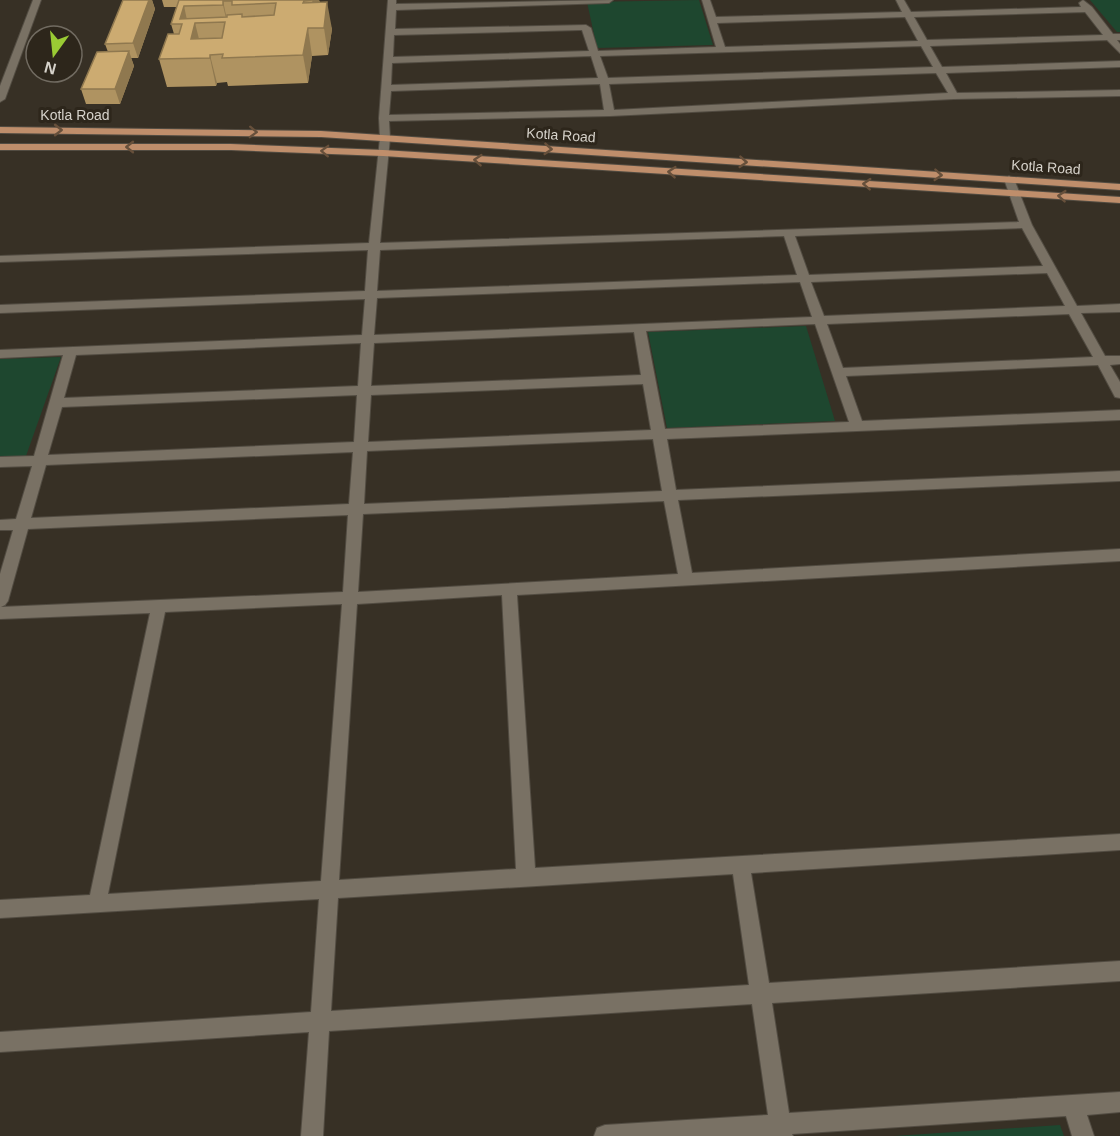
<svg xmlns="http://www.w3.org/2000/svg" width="1120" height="1136" viewBox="0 0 1120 1136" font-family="Helvetica,sans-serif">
	<rect width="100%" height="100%" fill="#373025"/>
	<g fill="#1e472f">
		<polygon points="699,0 713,45 597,48 587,2"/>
		<polygon points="1090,0 1120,0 1120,32 1117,32"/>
		<polygon points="806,326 835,421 667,428 648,332"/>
		<polygon points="61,357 26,456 0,458 0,359"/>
		<polygon points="1060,1125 1064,1136 894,1136"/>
	</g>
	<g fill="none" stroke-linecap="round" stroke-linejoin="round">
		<g stroke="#524c42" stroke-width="2">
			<g id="minor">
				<polygon points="33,0 41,0 5,99 0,102 0,86"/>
				<path d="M388 0H396V4L613 0 609 3 396 10 395 29 586 25 591 28 598 51 716 47 702 0H710L716 17 902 12 896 0H904L911 12 1081 7 1079 3 1083 0 1092 7 1113 34H1120V40H1117L1120 44V53L1107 40 930 46 942 67 1120 61V67L946 73 957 93 1120 90V96L954 99 610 116 389 121 390 138 380 243 1019 222 1004 179 1009 176 1014 179 1032 225 1077 306 1120 304V312L1081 313 1105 356H1120V364L1110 365 1120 382V398L1115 397 1098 365 846 376 862 421 1120 410V420L667 439 676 490 1120 471V481L678 500 692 573 1120 549V561L517 595 535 868 1120 834V850L751 873 769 983 1120 961V981L772 1003 789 1113 1120 1092V1112L1087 1115 1094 1136H1072L1066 1116 792 1134 793 1136H594L597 1128 605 1125 768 1115 752 1004 329 1031 323 1136H301L309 1032 0 1052V1032L311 1012 319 899 0 918V900L90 895 150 613 0 619V574L13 530H0V520L16 519 32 466 0 467V457L34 456 63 355 0 358V350L362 335 365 299 0 313V305L365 291 368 250 0 262V256L369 243 380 138 379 118ZM1085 12 1103 35 927 40 914 17ZM905 17 918 41 725 47 717 23ZM580 30H582L589 51 393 57 394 35ZM921 46 933 67 608 78 600 56ZM591 56 598 78 391 85 392 63ZM936 73 948 93 614 110 609 84ZM600 84 604 110 389 115 391 91ZM1022 228 1043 266 809 275 795 236ZM784 236 797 275 377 291 380 250ZM1047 273 1065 306 824 316 811 282ZM800 282 812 317 374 335 377 298ZM1069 314 1093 357 843 368 827 324ZM815 324 849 422 665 429 646 331ZM634 332 641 375 371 386 374 343ZM361 343 358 386 64 398 76 355ZM643 384 651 430 368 442 371 395ZM357 395 354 442 48 455 62 407ZM653 439 662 491 364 504 367 451ZM353 452 349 504 31 518 46 465ZM664 501 678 574 358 592 363 514ZM348 515 343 592 1 607 5 605 8 601 28 529ZM502 595 516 869 339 880 357 604ZM342 604 321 881 108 894 165 612ZM733 874 749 985 331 1011 338 898Z"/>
			</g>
		</g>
		<g stroke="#524c42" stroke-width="2">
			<g id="major">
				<polygon points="0,127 321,131 1120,184 1120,190 321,137 0,133"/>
				<polygon points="0,144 231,144 383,150 1120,197 1120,203 383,156 231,150 0,150"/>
			</g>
		</g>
		<use href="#minor" fill="#797164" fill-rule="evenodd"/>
		<use href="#major" fill="#bf8e6b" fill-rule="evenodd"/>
	</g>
	<g fill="#af9361">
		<polygon points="123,0 152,0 155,9 138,58 131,58 134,66 120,104 86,104 81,89 108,52 105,44"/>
		<polygon points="162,0 319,0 332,29 328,55 312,56 308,83 228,86 227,82 217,83 216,86 167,87 159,59 174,34 171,24 177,7 164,7"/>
	</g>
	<g fill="#8f784f">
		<polygon points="149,0 152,0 155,9 138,58 133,43"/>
		<polygon points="312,0 319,0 320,7 317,28"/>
		<polygon points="223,1 229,29 229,32 223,5"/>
		<polygon points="304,1 312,56 308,83 303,55"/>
		<polygon points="327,2 332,29 328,55 324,28"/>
		<polygon points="184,6 190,34 180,19"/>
		<polygon points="195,23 202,51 191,39"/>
		<polygon points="129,51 134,66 120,104 115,89"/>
		<polygon points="210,55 217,83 216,86 210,58"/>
	</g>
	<g fill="#ccab71" stroke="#8f784f" stroke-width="1.5" fill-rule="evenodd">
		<polygon points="123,0 149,0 133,43 105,44"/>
		<path d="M179 0H312L304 1 303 3 327 2 324 28H308L303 55 222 58 223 54 210 55V58L159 59 168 34H179L182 24H171ZM223 1H232V5L276 3 274 15 242 17V14L227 15V17L180 19 184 6 223 5ZM225 22 222 38 191 39 195 23Z"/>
		<polygon points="129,51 115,89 81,89 97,52"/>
	</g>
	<defs><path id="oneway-chevron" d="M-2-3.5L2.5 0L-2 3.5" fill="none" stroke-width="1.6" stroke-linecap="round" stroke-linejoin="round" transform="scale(1.5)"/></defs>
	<g stroke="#67503b">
		<use href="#oneway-chevron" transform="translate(58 130)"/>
		<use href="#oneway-chevron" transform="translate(253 132) rotate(2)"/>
		<use href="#oneway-chevron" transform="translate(130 147) rotate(-180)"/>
		<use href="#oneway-chevron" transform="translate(548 149) rotate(4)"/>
		<use href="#oneway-chevron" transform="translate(325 151) rotate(-178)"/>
		<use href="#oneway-chevron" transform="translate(478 160) rotate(-176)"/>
		<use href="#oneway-chevron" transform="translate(743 162) rotate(4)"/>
		<use href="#oneway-chevron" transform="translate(672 172) rotate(-176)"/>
		<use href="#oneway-chevron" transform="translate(938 175) rotate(4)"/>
		<use href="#oneway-chevron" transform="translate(867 184) rotate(-177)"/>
		<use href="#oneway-chevron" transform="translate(1062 196) rotate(-176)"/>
	</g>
	<g text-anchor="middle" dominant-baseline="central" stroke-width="6" stroke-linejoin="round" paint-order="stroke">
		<g font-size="14" fill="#d6d2ca" stroke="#2d261b">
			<text x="75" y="115">Kotla Road</text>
			<text transform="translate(561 135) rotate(4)">Kotla Road</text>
			<text transform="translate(1046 167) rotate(4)">Kotla Road</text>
		</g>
	</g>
	<g transform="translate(54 54) rotate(195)"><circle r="28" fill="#2d261b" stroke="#716b61" stroke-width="1.5"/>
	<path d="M0-4.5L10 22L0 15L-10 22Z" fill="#9acb34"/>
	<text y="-9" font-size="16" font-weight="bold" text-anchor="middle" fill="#d6d2ca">N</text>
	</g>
</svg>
